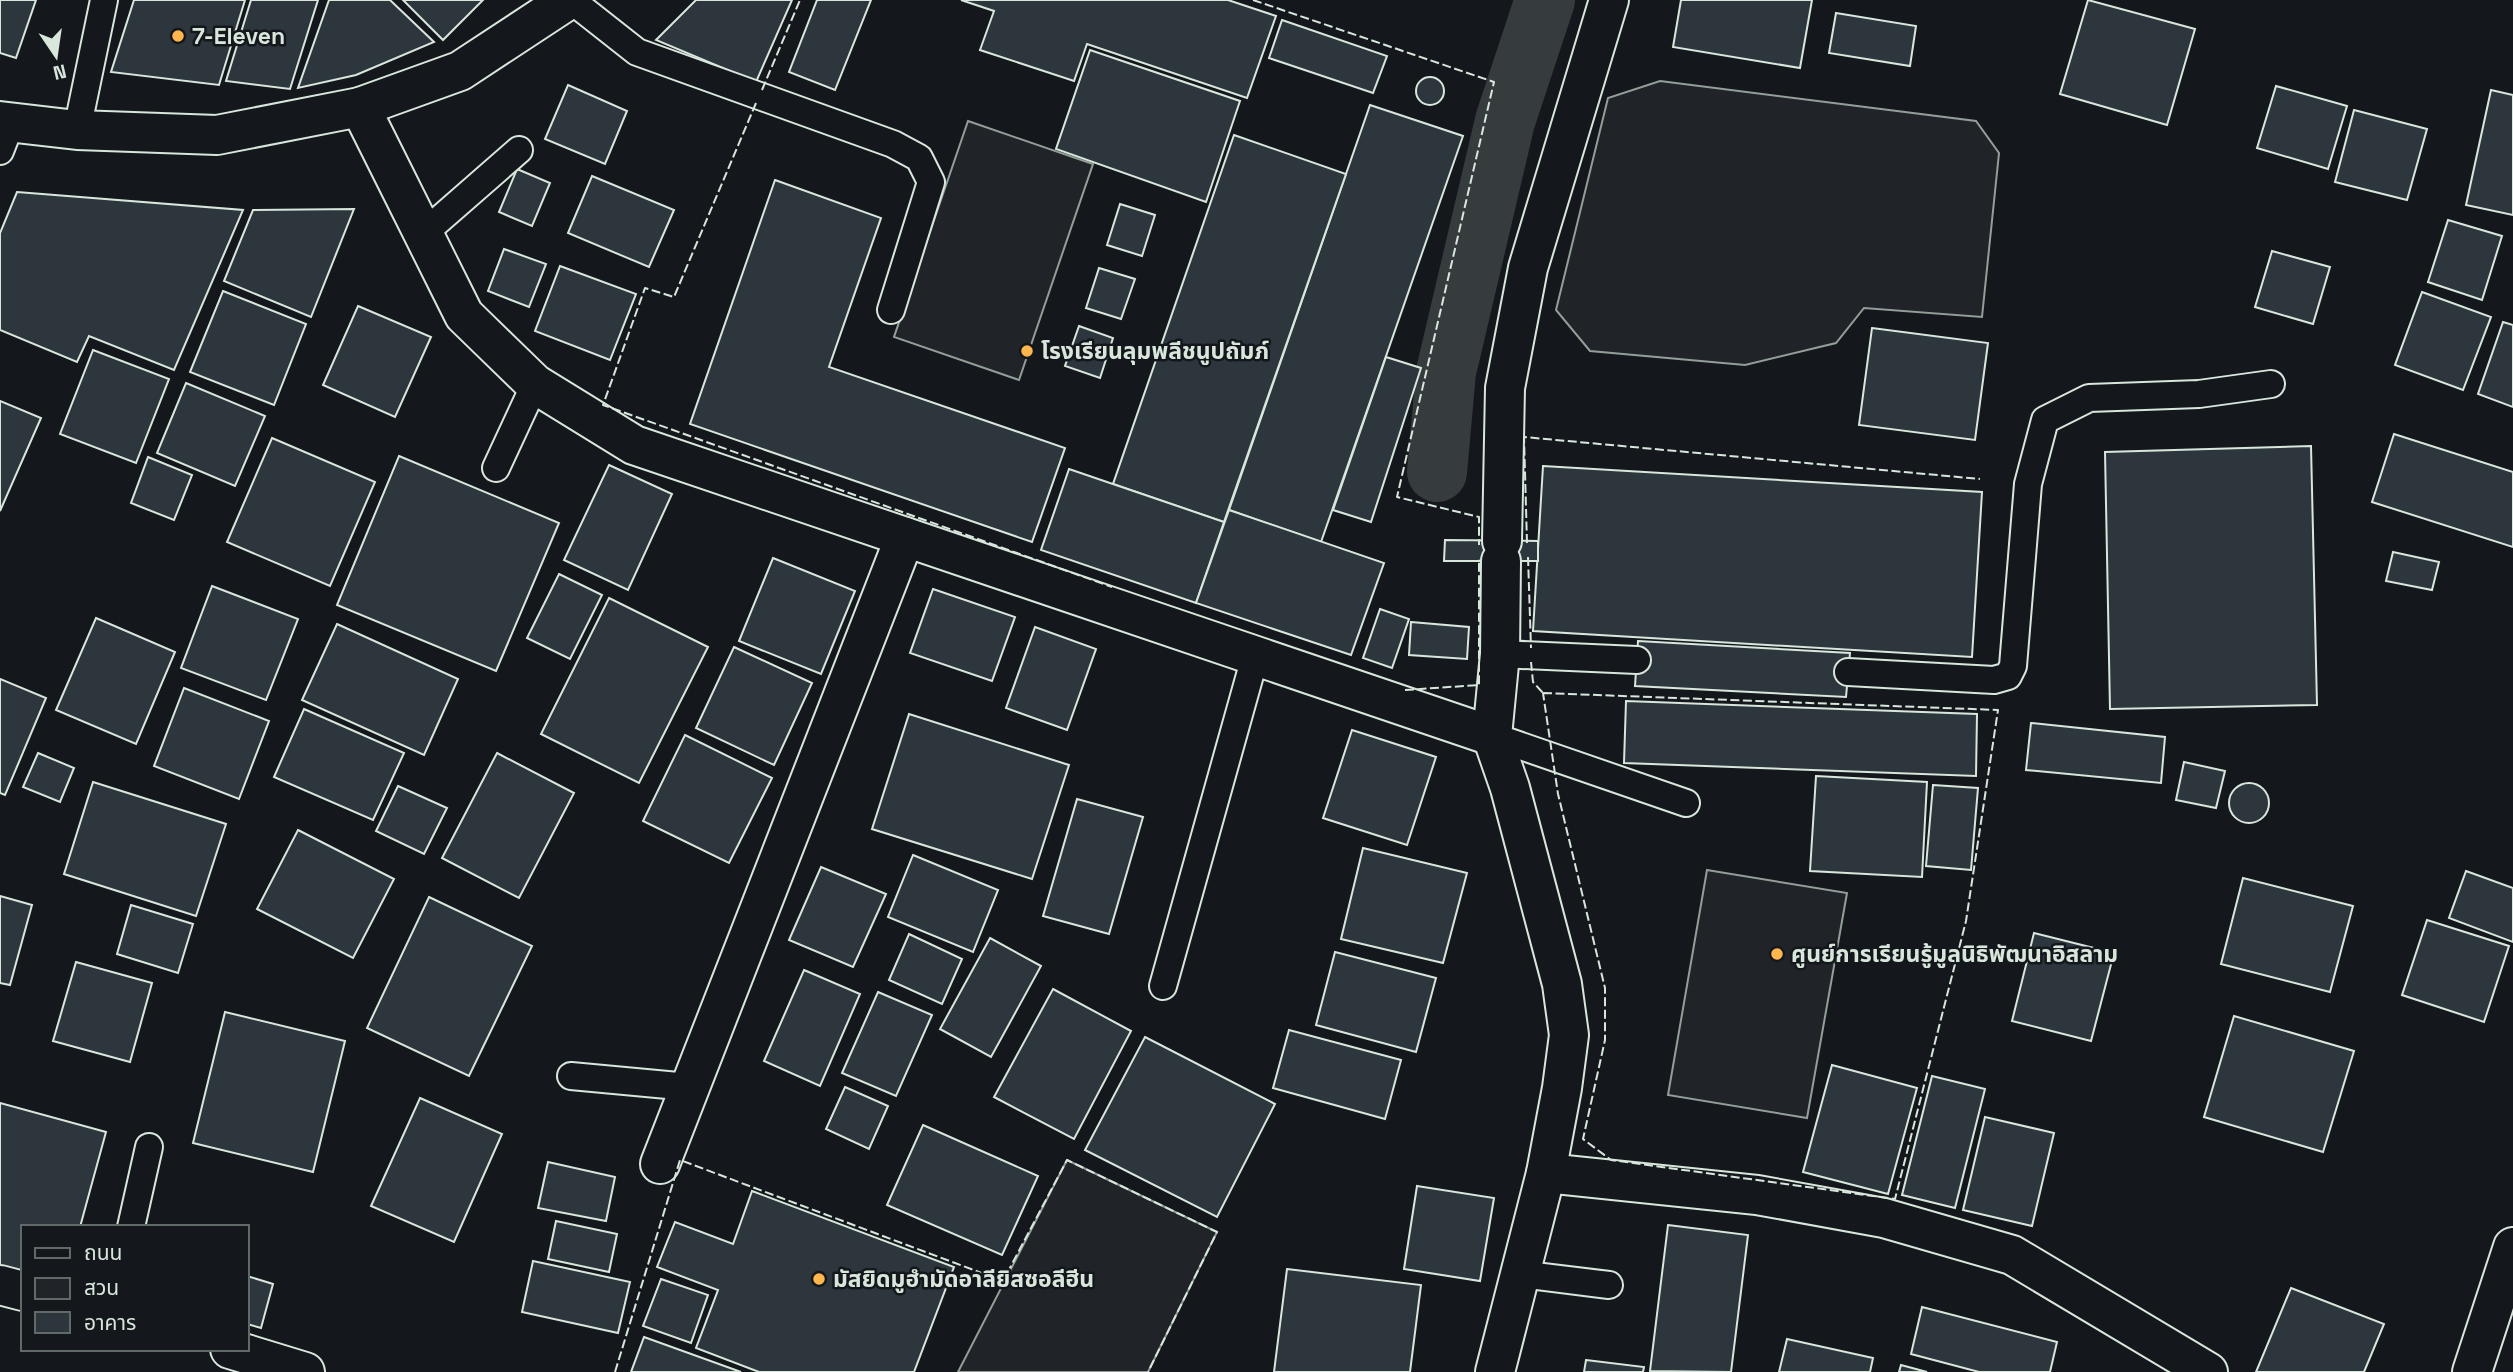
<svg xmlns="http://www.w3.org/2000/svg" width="2513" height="1372" viewBox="0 0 2513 1372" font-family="'Space Grotesk','Noto Sans Thai',sans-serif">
	<rect width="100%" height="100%" fill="#14181c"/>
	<g fill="#202428" stroke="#939e99" stroke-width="2">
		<polygon points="1660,81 1976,121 1999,153 1982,317 1864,308 1836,343 1745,365 1590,351 1556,310 1608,98"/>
		<polygon points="968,121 1093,164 1019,380 894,337"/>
		<polygon points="1707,870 1847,893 1807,1118 1668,1095"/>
		<polygon points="1067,1160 1217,1232 1148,1372 958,1372"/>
	</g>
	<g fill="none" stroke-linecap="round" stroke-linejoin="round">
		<polyline stroke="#363b3e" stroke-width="60" points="1437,472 1446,372 1505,121 1545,0"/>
	</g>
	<g fill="#2c363c" stroke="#d8e6dc" stroke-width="2">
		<polygon points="0,0 36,0 16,58 0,53"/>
		<polygon points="134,0 245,0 219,85 111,72"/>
		<polygon points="251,0 318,0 290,89 226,81"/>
		<polygon points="329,0 390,0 434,42 356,75 298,88"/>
		<polygon points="403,0 483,0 443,40"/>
		<polygon points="696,0 792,0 756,82 656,40"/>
		<polygon points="817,0 871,0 835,90 789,72"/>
		<polygon points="961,0 1228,0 1276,16 1247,98 1087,44 1074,81 980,50 994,11"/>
		<polygon points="1681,0 1812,0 1800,68 1673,47"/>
		<polygon points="2088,0 2195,29 2167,125 2060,94"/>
		<polygon points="1836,13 1916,26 1910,66 1829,53"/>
		<polygon points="1282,20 1387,56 1373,93 1269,58"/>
		<polygon points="1090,50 1240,101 1206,202 1056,149"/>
		<circle cx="1430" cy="91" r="14"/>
		<polygon points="568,85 627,111 605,164 545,139"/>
		<polygon points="2276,86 2347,106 2328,169 2257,148"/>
		<polygon points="2491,90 2513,95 2513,215 2466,205"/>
		<polygon points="1370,105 1463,136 1321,542 1229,510"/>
		<polygon points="2354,110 2427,129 2407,200 2335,182"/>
		<polygon points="1234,135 1346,174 1224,522 1113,484"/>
		<polygon points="517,169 550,183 532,226 499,212"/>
		<polygon points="592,176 674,210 649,267 568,233"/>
		<polygon points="775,180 881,218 829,367 1065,448 1032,542 690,424"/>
		<polygon points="17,192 243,210 174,370 89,336 77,362 0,330 0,233"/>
		<polygon points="1120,204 1155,215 1142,256 1107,245"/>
		<polygon points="354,209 311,317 224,281 253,210"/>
		<polygon points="2448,220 2502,236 2482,300 2428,282"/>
		<polygon points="504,249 546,264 529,307 488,291"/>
		<polygon points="2272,251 2330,267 2313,324 2255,307"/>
		<polygon points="560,266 636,294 610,360 535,331"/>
		<polygon points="1099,268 1135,279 1121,319 1086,308"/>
		<polygon points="223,291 306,324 274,405 190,372"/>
		<polygon points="2422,292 2491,317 2463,390 2395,365"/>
		<polygon points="358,306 431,337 395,417 323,385"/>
		<polygon points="2503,322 2513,325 2513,407 2478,394"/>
		<polygon points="1079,326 1113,338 1100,378 1065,366"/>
		<polygon points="1872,328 1988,343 1975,440 1859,425"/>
		<polygon points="93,350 169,379 136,463 60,434"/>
		<polygon points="1386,357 1421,368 1371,522 1333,510"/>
		<polygon points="186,383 265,416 235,486 157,453"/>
		<polygon points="0,401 41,418 0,511"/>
		<polygon points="2394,434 2513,472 2513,547 2372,502"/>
		<polygon points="272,438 375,482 330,586 227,542"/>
		<polygon points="2311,446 2317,705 2110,709 2105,452"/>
		<polygon points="399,456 559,523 496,671 337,605"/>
		<polygon points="148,457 192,475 174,520 131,503"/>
		<polygon points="609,465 672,494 628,590 564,560"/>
		<polygon points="1543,466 1982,492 1972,657 1533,631"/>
		<polygon points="1069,469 1224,522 1196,603 1041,550"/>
		<polygon points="1229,510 1384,563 1351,655 1196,603"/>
		<polygon points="1445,540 1538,541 1538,561 1444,561"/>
		<polygon points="2393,552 2439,562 2432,590 2386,581"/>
		<polygon points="773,558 855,591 821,674 739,641"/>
		<polygon points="559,574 602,595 570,659 527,638"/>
		<polygon points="212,586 298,619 266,700 181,668"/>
		<polygon points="933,589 1015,617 992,681 910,653"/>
		<polygon points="609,598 708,647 639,783 541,734"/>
		<polygon points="1380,609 1409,619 1392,668 1363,658"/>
		<polygon points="96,618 175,652 136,744 56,710"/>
		<polygon points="1411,622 1469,627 1467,659 1409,655"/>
		<polygon points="337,624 458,679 424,755 302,700"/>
		<polygon points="1035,627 1096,649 1067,730 1006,708"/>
		<polygon points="1638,641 1850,653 1846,697 1635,686"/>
		<polygon points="734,647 812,683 774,765 696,728"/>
		<polygon points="0,679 46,698 5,795 0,793"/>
		<polygon points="184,688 269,721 239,799 154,766"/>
		<polygon points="1626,701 1977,714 1976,776 1624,763"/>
		<polygon points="304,709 404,753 373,820 274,777"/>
		<polygon points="909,714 1069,765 1032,879 872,829"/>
		<polygon points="2031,723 2165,737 2161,783 2026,770"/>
		<polygon points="1352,730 1436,757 1407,845 1323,818"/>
		<polygon points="685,735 772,778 729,863 643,821"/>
		<polygon points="38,753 74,768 60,802 23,787"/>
		<polygon points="497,753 574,793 519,898 442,858"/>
		<polygon points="2184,762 2225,771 2216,808 2176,800"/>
		<polygon points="1816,776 1927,782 1922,877 1810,871"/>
		<polygon points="93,782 226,824 196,916 64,874"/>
		<circle cx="2249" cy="803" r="20"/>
		<polygon points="1933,785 1978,788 1971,870 1926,866"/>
		<polygon points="398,786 447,808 424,854 376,831"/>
		<polygon points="1077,799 1143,817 1109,934 1043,916"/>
		<polygon points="298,830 394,879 353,958 257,909"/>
		<polygon points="1363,848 1467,873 1443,963 1341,939"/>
		<polygon points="913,855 998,890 973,952 888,917"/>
		<polygon points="821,867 886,894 853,967 789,940"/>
		<polygon points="2466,871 2513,888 2513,942 2449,918"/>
		<polygon points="2243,878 2353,906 2330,992 2221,964"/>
		<polygon points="0,896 32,905 10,985 0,983"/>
		<polygon points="429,897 532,946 469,1076 367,1028"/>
		<polygon points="131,905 193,924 178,973 117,954"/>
		<polygon points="2427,920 2509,946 2484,1022 2402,995"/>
		<polygon points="2034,933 2114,953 2091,1041 2012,1021"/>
		<polygon points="909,934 962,959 942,1004 889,980"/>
		<polygon points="990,938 1041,966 991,1057 940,1029"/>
		<polygon points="1335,952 1436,978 1416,1052 1316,1025"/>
		<polygon points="76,962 152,983 130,1062 53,1041"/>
		<polygon points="804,970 860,994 820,1086 764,1061"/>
		<polygon points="1053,989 1131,1031 1074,1139 994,1097"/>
		<polygon points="878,992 932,1015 896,1096 842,1073"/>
		<polygon points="225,1012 345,1041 313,1172 193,1143"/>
		<polygon points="2234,1016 2354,1051 2323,1152 2204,1117"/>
		<polygon points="1289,1030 1401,1060 1385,1119 1273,1088"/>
		<polygon points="1145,1037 1275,1104 1217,1217 1085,1150"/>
		<polygon points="1832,1065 1917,1088 1888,1194 1803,1172"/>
		<polygon points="1932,1076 1985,1089 1955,1208 1902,1195"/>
		<polygon points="845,1087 888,1106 869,1149 826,1129"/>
		<polygon points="420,1098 502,1134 454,1242 371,1206"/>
		<polygon points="0,1103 106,1132 80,1227 23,1227 23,1274 0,1268"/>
		<polygon points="1985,1117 2054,1133 2032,1226 1963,1210"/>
		<polygon points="923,1125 1038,1176 1002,1255 887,1205"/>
		<polygon points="548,1162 615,1177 606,1221 538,1208"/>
		<polygon points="1417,1186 1494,1198 1480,1281 1404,1269"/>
		<polygon points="752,1191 954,1267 914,1372 759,1372 696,1348 718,1290 657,1267 675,1222 733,1244"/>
		<polygon points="556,1221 617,1234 609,1272 548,1259"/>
		<polygon points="1668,1225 1748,1235 1731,1372 1650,1371"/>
		<polygon points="533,1261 630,1282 618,1333 522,1312"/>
		<polygon points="1287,1269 1421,1285 1410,1372 1274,1372"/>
		<polygon points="247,1276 273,1284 261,1328 247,1324"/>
		<polygon points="661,1279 708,1295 691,1343 643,1326"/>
		<polygon points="2291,1288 2384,1324 2364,1372 2256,1372"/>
		<polygon points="1922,1307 2057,1342 2050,1372 1979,1372 1911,1354"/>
		<polygon points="644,1337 741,1372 631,1372"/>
		<polygon points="1787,1339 1873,1358 1870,1372 1779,1372"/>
		<polygon points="1586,1360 1644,1367 1643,1372 1584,1372"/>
		<polygon points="1901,1365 1927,1372 1899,1372"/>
	</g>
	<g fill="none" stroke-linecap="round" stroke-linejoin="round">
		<g stroke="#d8e6dc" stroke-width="30">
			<g id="lane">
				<polyline points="571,0 637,52 893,144 919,158 931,182 891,310"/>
				<polyline points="77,130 104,0"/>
				<polyline points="0,151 11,123"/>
				<polyline points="424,233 519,150"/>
				<polyline points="496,468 535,384"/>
				<polyline points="1500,654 1637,660"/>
				<polyline points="1848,672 1994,680 2008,676 2013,666 2028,484 2045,420 2089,398 2199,394 2271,384"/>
				<polyline points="1492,736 1686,803"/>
				<polyline points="1163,986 1255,657"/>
				<polyline points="571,1076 689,1087"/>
				<polyline points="131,1227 149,1147"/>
				<polyline points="1520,1274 1609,1285"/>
			</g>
		</g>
		<g stroke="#d8e6dc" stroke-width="42">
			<g id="street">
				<polyline points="360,107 464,315 535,384 634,445 1492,736"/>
				<polyline points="1502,541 1505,388 1528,268 1609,0"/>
				<polyline points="660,1164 905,537"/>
				<polyline points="1546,1173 1757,1195 1884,1218 2012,1255 2208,1372"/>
				<polyline points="0,1285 23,1291"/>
				<polyline points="230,1349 305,1372"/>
				<polyline points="1495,1372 1546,1173 1562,1088 1569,1035 1562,984 1510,788 1492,736 1500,654 1501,561"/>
				<polyline points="2472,1372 2513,1247"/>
			</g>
		</g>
		<g stroke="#d8e6dc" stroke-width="42">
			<polyline id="secondary" points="0,121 77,130 217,135 360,107 460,71 568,0"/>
		</g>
		<use href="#lane" stroke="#14181c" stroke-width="26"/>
		<use href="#street" stroke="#14181c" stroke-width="38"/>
		<use href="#secondary" stroke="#14181c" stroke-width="38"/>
		<g stroke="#d8e6dc" stroke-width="2" stroke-dasharray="9 3.5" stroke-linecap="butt">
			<polyline points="1253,0 1494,82 1397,497 1479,517 1479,545"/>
			<polyline points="762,90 800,0"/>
			<polyline points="756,103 674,297 645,288 603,405 1112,587"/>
			<polyline points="1527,543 1524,437 1980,479"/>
			<polyline points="1528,557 1531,648"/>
			<polyline points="1531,662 1533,682 1543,693"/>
			<polyline points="1405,690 1479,685 1479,559"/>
			<polygon points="1543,693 1998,710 1966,921 1895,1199 1611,1160 1583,1139 1605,1040 1605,988 1558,794"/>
			<polyline points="615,1372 680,1160 1003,1281 1067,1160 1217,1232 1148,1372"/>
		</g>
	</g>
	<g fill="#ffb74d" stroke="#14181c" stroke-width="2.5">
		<circle cx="178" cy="36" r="7"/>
		<circle cx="1027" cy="351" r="7"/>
		<circle cx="1777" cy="954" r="7"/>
		<circle cx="819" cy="1279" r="7"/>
	</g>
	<g text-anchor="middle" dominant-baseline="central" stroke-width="5" stroke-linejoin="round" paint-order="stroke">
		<g font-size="23" font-weight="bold" fill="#d8e6dc" stroke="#14181c" text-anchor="start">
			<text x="192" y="36">7-Eleven</text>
			<text x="1041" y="351">โรงเรียนลุมพลีชนูปถัมภ์</text>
			<text x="1791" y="954">ศูนย์การเรียนรู้มูลนิธิพัฒนาอิสลาม</text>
			<text x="833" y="1279">มัสยิดมูฮำมัดอาลียิสซอลีฮีน</text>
		</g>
	</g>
	<rect x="21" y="1225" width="228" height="126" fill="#14181c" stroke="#626a69" stroke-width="2"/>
	<rect x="35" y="1248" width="35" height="10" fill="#14181c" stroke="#626a69" stroke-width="2"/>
	<text x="84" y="1260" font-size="21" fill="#d8e6dc">ถนน</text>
	<rect x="35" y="1278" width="35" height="21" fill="#202428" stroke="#626a69" stroke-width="2"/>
	<text x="84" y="1295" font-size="21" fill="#d8e6dc">สวน</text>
	<rect x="35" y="1312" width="35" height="21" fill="#2c363c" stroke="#626a69" stroke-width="2"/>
	<text x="84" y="1330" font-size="21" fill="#d8e6dc">อาคาร</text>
	<g transform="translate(56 56) rotate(167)" stroke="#14181c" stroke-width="5" paint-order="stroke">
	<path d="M0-5L12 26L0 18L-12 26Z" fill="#d8e6dc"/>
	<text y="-10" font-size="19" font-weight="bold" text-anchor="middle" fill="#d8e6dc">N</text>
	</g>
</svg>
